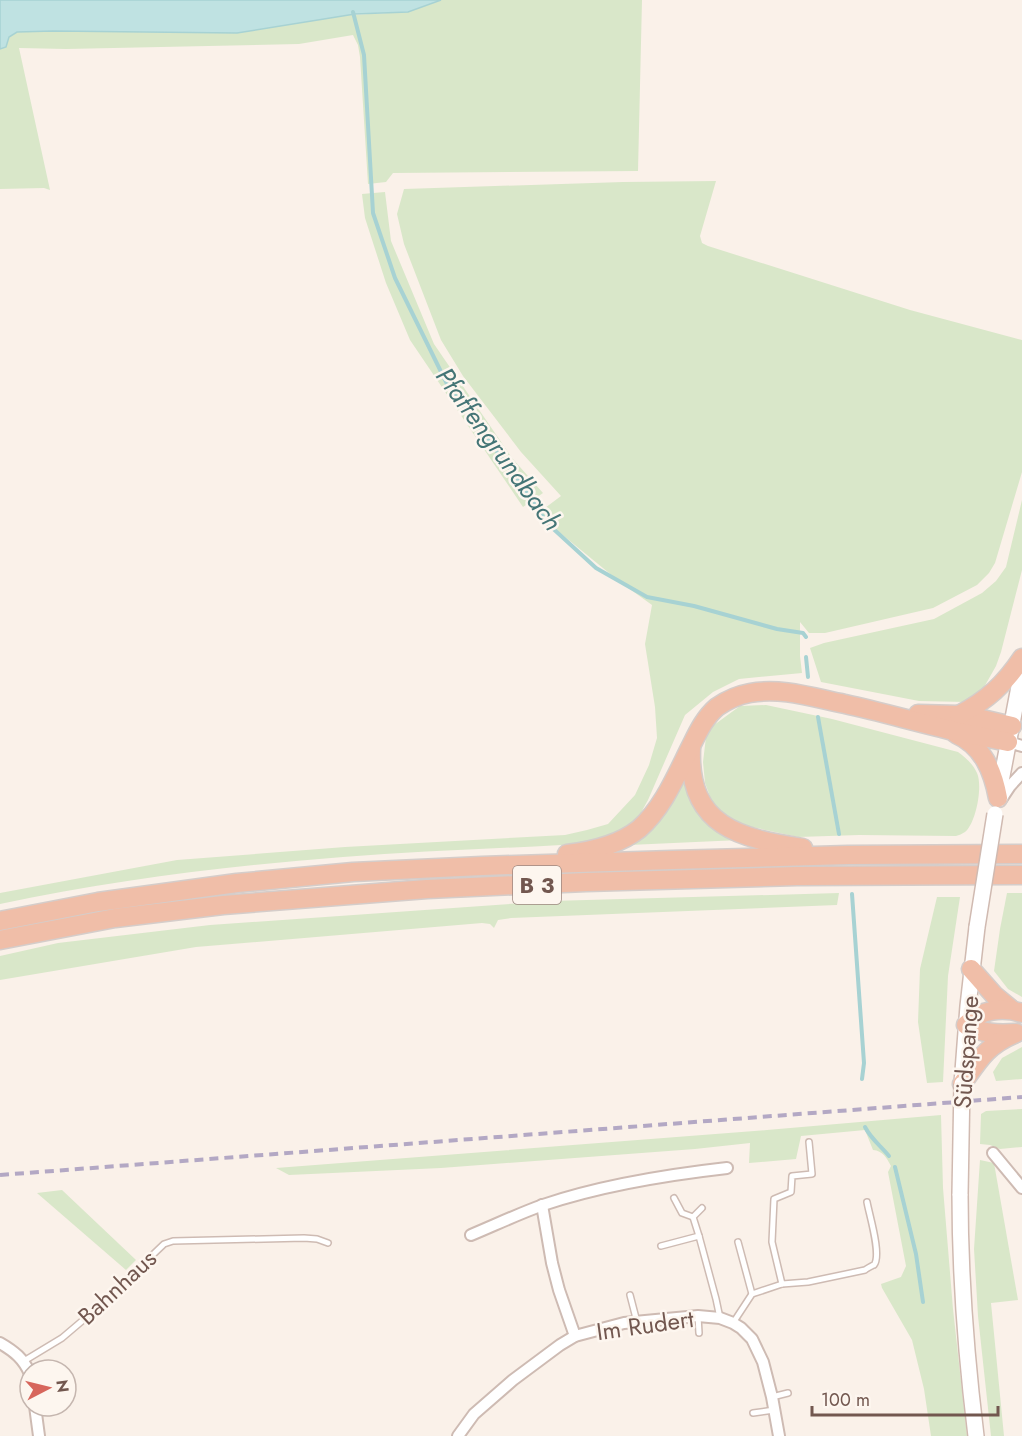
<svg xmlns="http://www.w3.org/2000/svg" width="1022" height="1436" viewBox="0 0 1022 1436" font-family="Jost,sans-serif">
	<rect width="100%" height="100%" fill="#faf1e9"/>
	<g fill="#d9e7c9">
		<polygon points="441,0 642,0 638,171 393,173 386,182 368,184 360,57 358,45 353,35 299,44 66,49 19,48 50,190 44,188 0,189 0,49 6,47 9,37 17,32 408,12"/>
		<path d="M716 181 700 236 702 243 708 246 910 310 1022 340V472L995 563 989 573 977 585 933 608 825 633H809L800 622V656L802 673 739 679 713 692 685 715 648 800 638 818 621 833 590 842 561 845C489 849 415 851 343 857 228 866 113 880 0 904V893L177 860 345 847 565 835 587 830 608 824 635 795 649 765 657 738 655 707 645 644 652 605 620 582 537 514 561 496 521 452 463 376 441 340 404 244 397 214 404 189 623 182Z"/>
		<polygon points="385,192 391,241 434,344 512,458 543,493 523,507 410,340 386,283 365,218 362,194"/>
		<polygon points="1022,500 1022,570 1001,652 996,666 983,689 966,702 919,701 821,682 810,648 824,643 934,619 982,593 996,581 1006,567"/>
		<path d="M766 705 832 719 958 752C966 758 973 764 977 773 983 786 976 823 965 832 962 834 959 835 956 836L859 835 798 837 743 825 726 818 712 802 705 783 703 762 706 737 714 725 740 706Z"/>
		<polygon points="685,765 694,790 740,840 629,845"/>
		<polygon points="839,893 837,905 511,918 498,920 494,928 490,924 482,923 196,947 0,980 0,956 58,943 210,925 551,901"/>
		<polygon points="1007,893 1022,893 1022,997 1008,989 994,971 1000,929"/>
		<polygon points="937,897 960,897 948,976 943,1082 927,1083 918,1022 920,969"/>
		<polygon points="1022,1047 1022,1079 996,1081 993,1072 1002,1058"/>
		<polygon points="1022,1109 1022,1147 1000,1149 990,1145 980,1144 981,1114 986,1111"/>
		<path d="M941 1115 943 1188 953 1309 967 1436H931L924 1389 912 1340 882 1288 881 1284 901 1277 906 1266 888 1172 891 1166C886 1157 883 1151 873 1150L865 1130 801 1136 796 1159 749 1163 750 1143 695 1149 441 1168 289 1175 276 1168 767 1130Z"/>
		<polygon points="980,1160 994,1163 1018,1300 991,1303 1004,1436 991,1436 978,1316 974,1249"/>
		<polygon points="62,1190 136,1260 126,1270 37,1193"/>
	</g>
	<polygon fill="#bfe2e2" stroke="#a7d2d3" stroke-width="1.5" points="0,0 441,0 408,12 355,14 237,33 53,31 17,32 9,37 6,47 0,49"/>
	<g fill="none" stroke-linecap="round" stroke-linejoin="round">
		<g stroke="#a7d2d3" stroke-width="4">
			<polyline points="353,12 364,55 373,213 395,278 448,386 516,477 548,524 596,568 647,597 694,606 777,629 803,633 806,637"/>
			<polyline points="806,657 808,677"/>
			<polyline points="818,717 839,834"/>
			<polyline points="852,894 864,1063 862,1079"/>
			<path d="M865 1127C871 1139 881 1146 889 1156"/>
			<polyline points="895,1167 916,1254 923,1302"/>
		</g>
		<g stroke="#cebbb3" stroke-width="8">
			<g id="service">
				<polyline points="674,1198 682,1213 693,1217"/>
				<polyline points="699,1236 693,1217 702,1208"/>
				<polyline points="738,1242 752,1294"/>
				<polyline points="661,1246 699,1236 716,1299 720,1318"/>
				<polyline points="782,1284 772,1242 774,1199 791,1192 792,1176 812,1174 809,1142"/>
				<polyline points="630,1295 637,1322"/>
				<polyline points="698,1316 699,1333"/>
				<path d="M733 1323 752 1294 782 1284 808 1282 865 1270C866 1269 873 1265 874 1265 882 1255 869 1214 867 1202"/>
				<polyline points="24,1361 62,1338 95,1310 164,1244 173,1241 304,1238 317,1239 328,1243"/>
				<polyline points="772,1397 788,1393"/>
				<polyline points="753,1413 774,1410"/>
			</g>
		</g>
		<g stroke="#cebbb3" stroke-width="14">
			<g id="minor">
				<polyline points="1008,742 1022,746"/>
				<polyline points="1000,801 1010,786 1022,773"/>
				<polyline points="993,1153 1022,1188"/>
				<polyline points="542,1205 552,1263 559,1290 575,1336"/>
				<path d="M471 1235C495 1225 518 1214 543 1205 602 1185 665 1175 727 1168"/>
				<path d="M0 1343C14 1351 24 1359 30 1374"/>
				<polyline points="35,1406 39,1436"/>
				<polyline points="458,1436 474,1414 513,1380 560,1345 575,1336 624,1323 698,1316 720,1318 733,1323 741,1328 752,1339 763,1362 772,1397 779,1436"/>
			</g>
		</g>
		<g stroke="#d0bab1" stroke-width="18">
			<g id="secondary">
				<polyline points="998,797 1022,671"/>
				<polyline points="962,1084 968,1006 977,927"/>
				<path d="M960 1194C960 1275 966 1355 976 1436"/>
			</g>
		</g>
		<g stroke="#d5cdca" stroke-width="21">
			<g id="trunk">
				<polyline points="918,714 959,715 982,719 1012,726"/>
				<path d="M959 715C987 700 1004 685 1022 658"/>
				<path d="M956 734C983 746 993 771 998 798"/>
				<path d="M691 749C688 827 740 838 803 848"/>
				<path d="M567 854C592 851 619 845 639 829 663 808 676 776 690 748 697 734 704 718 717 707 727 700 739 695 750 693 782 687 814 698 845 704 877 711 909 720 942 728 964 734 986 737 1008 742"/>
				<polyline points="0,921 98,902 237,883 353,872 482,866 672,860 848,855 1022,854"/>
				<polyline points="0,940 115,918 223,905 427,889 586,882 797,876 1022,875"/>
				<polyline points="971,969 994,995 1012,1010"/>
				<path d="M1016 1033C998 1034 983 1034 966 1025 980 1009 1003 1007 1022 1013"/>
				<path d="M962 1084C979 1060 986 1046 1014 1034"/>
			</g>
		</g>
		<use href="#service" stroke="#fff" stroke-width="5"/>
		<use href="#minor" stroke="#fff" stroke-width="10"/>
		<use href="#secondary" stroke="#fff" stroke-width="15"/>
		<use href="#trunk" stroke="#f0bea8" stroke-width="18"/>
		<polyline stroke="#b3a8c4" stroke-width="4" stroke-dasharray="9 6" stroke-linecap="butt" points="0,1175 1022,1097"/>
		<g stroke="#d0bab1" stroke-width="18" stroke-linecap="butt">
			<g id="secondary-bridge">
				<polyline points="977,927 995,814"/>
				<polyline points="960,1194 962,1084"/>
			</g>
		</g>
		<use href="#secondary-bridge" stroke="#fff" stroke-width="15"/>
	</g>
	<g text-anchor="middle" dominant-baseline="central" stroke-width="5" stroke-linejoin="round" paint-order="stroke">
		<rect fill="#fdf6ef" stroke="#9c877f" stroke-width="1.5" x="513" y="866" width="48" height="38" rx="4.5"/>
		<g font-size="22" font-weight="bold" fill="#72574f">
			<text x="537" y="885">B 3</text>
		</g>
		<g font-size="24" fill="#72574f" stroke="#fdf6ef">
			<text transform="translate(966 1052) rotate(-86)">Südspange</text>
			<text transform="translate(117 1287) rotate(-43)">Bahnhaus</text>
			<text transform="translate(645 1325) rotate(-8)">Im Rudert</text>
		</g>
		<g font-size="26" font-style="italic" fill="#447576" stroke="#fdf6ef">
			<text transform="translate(499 449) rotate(54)">Pfaffengrundbach</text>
		</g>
	</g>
	<g transform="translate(48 1388) rotate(83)"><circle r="28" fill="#fdf6ef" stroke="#c5b6af" stroke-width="1.5"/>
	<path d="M0-4.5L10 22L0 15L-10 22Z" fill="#d7665c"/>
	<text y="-9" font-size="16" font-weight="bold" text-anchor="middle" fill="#72574f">N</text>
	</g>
	<path d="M812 1406v9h186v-9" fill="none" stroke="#72574f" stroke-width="3"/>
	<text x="821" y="1406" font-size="18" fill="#72574f" stroke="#fdf6ef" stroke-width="4.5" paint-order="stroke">100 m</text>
</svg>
